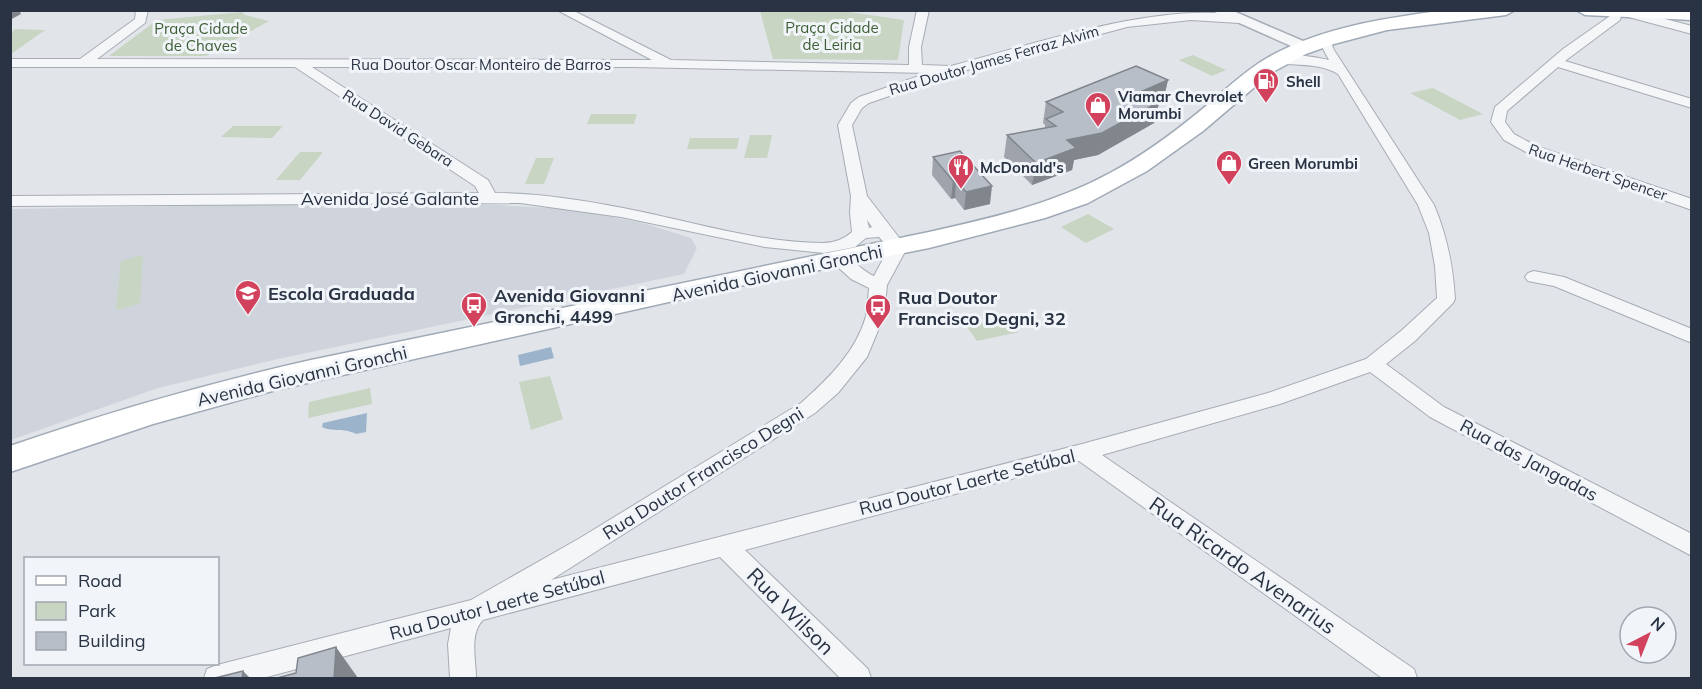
<svg xmlns="http://www.w3.org/2000/svg" width="1702" height="689" viewBox="0 0 1702 689" font-family="Mulish,sans-serif">
	<rect width="100%" height="100%" fill="#e1e5ea"/>
	<polygon fill="#cfd4dc" points="355,203 475,204 571,209 643,223 691,238 697,248 684,274 278,359 158,388 11,440 11,209"/>
	<g fill="#c7d5c2">
		<polygon points="842,11 904,20 898,60 773,59 760,11"/>
		<polygon points="242,12 245,15 269,21 206,56 109,56 157,20"/>
		<polygon points="15,29 45,30 11,54 11,33"/>
		<polygon points="1193,55 1226,70 1212,76 1179,60"/>
		<polygon points="1433,88 1483,114 1460,120 1410,93"/>
		<polygon points="591,114 637,114 634,124 587,124"/>
		<polygon points="233,126 283,126 272,138 221,137"/>
		<polygon points="750,135 772,135 767,158 744,158"/>
		<polygon points="690,138 739,138 737,149 687,149"/>
		<polygon points="300,152 323,152 300,180 276,180"/>
		<polygon points="536,158 554,158 544,184 525,184"/>
		<polygon points="1088,214 1114,229 1086,243 1061,227"/>
		<polygon points="143,255 140,304 116,310 121,261"/>
		<polygon points="1008,317 1019,332 977,341 967,327"/>
		<polygon points="550,376 563,419 531,430 519,382"/>
		<polygon points="370,388 372,404 308,418 309,402"/>
	</g>
	<g fill="#9bb4cb">
		<polygon points="551,347 554,358 520,366 518,355"/>
		<path d="M367 413 366 432 356 434C342 427 335 433 322 427L323 423Z"/>
	</g>
	<g fill="none" stroke-linecap="round" stroke-linejoin="round">
		<g stroke="#a6acb5" stroke-width="2">
			<g id="minor">
				<path d="M136 10H148L145 23 97 59 652 60 557 10H572L671 60 909 65V47L917 10H929L921 47 922 65 951 66C1031 45 1162 0 1243 16V22L1239 23 1191 20 1127 27 956 73 869 103 862 108 852 125 867 196 907 248 887 285 884 316 867 357 838 393 815 413 551 580 1082 444 1268 393 1366 359 1401 331 1437 298 1435 266 1429 233 1418 205 1338 74C1316 60 1281 68 1272 60 1281 51 1316 57 1329 60L1319 41 1325 37 1329 38 1334 50 1434 205C1447 236 1453 265 1455 299L1453 303 1415 341 1386 364 1444 407 1692 534V556L1430 417 1370 372 1280 404 1102 455 1414 669 1417 678H1382L1079 461 745 550 868 669 871 678H840L720 557 483 620C469 634 476 660 476 678H450L448 644 451 628 263 678H204L207 669 217 665 471 600 580 538 801 403C828 379 856 352 866 316 868 307 868 297 869 288L851 279 829 259 832 255C847 251 860 270 874 276L889 248 879 237 866 238 855 247 824 253 765 247 621 217 520 203 10 206V196L479 193 475 186 295 67H10V59H80L135 19ZM312 67H633L928 73 859 97 851 103 838 125 851 196 850 213 852 232C844 239 834 243 823 243 757 243 687 220 623 208 582 200 537 193 495 193L488 180ZM867 220 872 227 869 228Z"/>
				<polygon points="1609,10 1631,10 1692,26 1692,34 1621,15 1620,20 1565,61 1692,99 1692,108 1558,67 1507,111 1505,122 1514,134 1536,146 1692,199 1692,210 1526,152 1504,140 1491,122 1495,107 1563,49 1610,16"/>
				<polygon points="1534,271 1564,277 1692,329 1692,343 1554,286 1528,281 1525,277 1528,273"/>
			</g>
		</g>
		<g stroke="#a6acb5" stroke-width="3">
			<polygon id="tertiary" points="1210,10 1231,10 1310,44 1313,47 1310,50 1300,50"/>
		</g>
		<g stroke="#a0aab6" stroke-width="3">
			<g id="primary">
				<path d="M1446 10H1515L1506 15 1387 30 1334 44 1306 54 1271 73 1203 131 1147 171 1088 203 1045 218 929 248 749 284 276 390 153 424 10 472V446C109 412 209 383 311 360L929 232C991 218 1053 204 1110 173 1142 156 1172 134 1200 111 1222 93 1243 72 1267 58 1321 27 1386 18 1446 10Z"/>
				<polygon points="1576,10 1692,10 1692,20 1585,15"/>
			</g>
		</g>
		<use href="#minor" fill="#f4f6f8" fill-rule="evenodd"/>
		<use href="#tertiary" fill="#f4f6f8" fill-rule="evenodd"/>
		<use href="#primary" fill="#fff" fill-rule="evenodd"/>
	</g>
	<g fill="#9ea3ac">
		<polygon points="1168,80 1163,101 1159,103 1154,123 1098,155 1074,160 1072,170 1032,185 1004,157 1007,135 1045,128 1045,125 1043,123 1046,102"/>
		<polygon points="933,157 990,204 964,210 955,198 951,199 932,175"/>
	</g>
	<g fill="#81858c">
		<polygon points="10,10 19,10 21,14 10,20"/>
		<polygon points="1168,80 1163,101 1159,103 1154,123 1098,155 1074,160 1072,170 1032,185 1036,163 1138,93"/>
		<polygon points="956,180 955,198 951,199 953,181"/>
		<polygon points="992,186 990,204 964,210 966,192"/>
		<polygon points="336,647 358,678 334,678"/>
		<polygon points="243,671 250,678 242,678"/>
	</g>
	<g fill="#b8bec8" stroke="#81858c" stroke-width="1.5">
		<polygon points="1136,66 1168,80 1138,93 1159,102 1102,133 1067,140 1076,148 1036,163 1007,135 1056,126 1046,119 1063,112 1046,102"/>
		<polygon points="960,151 992,186 966,192 956,180 953,181 933,157"/>
		<polygon points="336,647 334,678 277,678 296,673 298,658"/>
		<polygon points="243,671 242,678 215,678"/>
	</g>
	<defs>
		<g id="fuel-pin" transform="scale(1.35)"><path d="M0 17L-7.5 6A9.5 9.5 0 1 1 7.5 6Z" fill="#d3425c" stroke="#f1f4f8"/><path d="M-5.5-6h7V0h2V4h1.3V-2.5L3-4.5l.8-.8L6-3V5H2.5V1h-1V6h-7ZM-4.2-4.7v3.2H.2V-4.7Z" fill="#fff"/></g>
		<g id="shop-pin" transform="scale(1.35)"><path d="M0 17L-7.5 6A9.5 9.5 0 1 1 7.5 6Z" fill="#d3425c" stroke="#f1f4f8"/><path d="M-5-2.5h2.3a2.7 3.5 0 0 1 5.4 0H5L5.5 6h-11ZM-1.5-2.5h3a1.5 2.3 0 0 0-3 0Z" fill="#fff"/></g>
		<g id="restaurant-pin" transform="scale(1.35)"><path d="M0 17L-7.5 6A9.5 9.5 0 1 1 7.5 6Z" fill="#d3425c" stroke="#f1f4f8"/><path d="M-5-6h1v4h1v-4h1v4h1v-4h1v5L-1.5 .5V6h-2V.5L-5-1ZM5-6V6H3V1.5H1.5Q1.5-4 5-6Z" fill="#fff"/></g>
		<g id="school-pin" transform="scale(1.35)"><path d="M0 17L-7.5 6A9.5 9.5 0 1 1 7.5 6Z" fill="#d3425c" stroke="#f1f4f8"/><path d="M0-5L7-2L0 1L-7-2ZM-4 1L0 2.5L4 1V4Q0 6-4 4Z" fill="#fff"/></g>
		<g id="bus-pin" transform="scale(1.35)"><path d="M0 17L-7.5 6A9.5 9.5 0 1 1 7.5 6Z" fill="#d3425c" stroke="#f1f4f8"/><path d="M-5-6H5V4H4V6H2V4H-2V6H-4V4H-5ZM-3.5-4V0h7V-4ZM-3.5 1.2v1.5H-2V1.2ZM2 1.2v1.5H3.5V1.2Z" fill="#fff"/></g>
	</defs>
	<g fill-rule="evenodd">
		<use href="#fuel-pin" x="1266" y="81"/>
		<use href="#shop-pin" x="1098" y="105"/>
		<use href="#shop-pin" x="1229" y="163"/>
		<use href="#restaurant-pin" x="961" y="167"/>
		<use href="#school-pin" x="248" y="293"/>
		<use href="#bus-pin" x="474" y="305"/>
		<use href="#bus-pin" x="878" y="307"/>
	</g>
	<g text-anchor="middle" dominant-baseline="central" stroke-width="6" stroke-linejoin="round" paint-order="stroke">
		<g font-size="15" fill="#3e5f35" stroke="#f1f4f8">
			<text x="832" y="27">Praça Cidade<tspan x="832" dy="17">de Leiria</tspan></text>
			<text x="201" y="28">Praça Cidade<tspan x="201" dy="17">de Chaves</tspan></text>
		</g>
		<g font-size="15" fill="#293343" stroke="#f1f4f8">
			<text transform="translate(994 60) rotate(-16)">Rua Doutor James Ferraz Alvim</text>
			<text x="481" y="64">Rua Doutor Oscar Monteiro de Barros</text>
			<text transform="translate(398 128) rotate(33)">Rua David Gebara</text>
			<text transform="translate(1598 172) rotate(19)">Rua Herbert Spencer</text>
		</g>
		<g font-size="15" font-weight="bold" fill="#293343" stroke="#f1f4f8" text-anchor="start">
			<text x="1286" y="81">Shell</text>
			<text x="1118" y="96">Viamar Chevrolet<tspan x="1118" dy="17">Morumbi</tspan></text>
			<text x="1248" y="163">Green Morumbi</text>
			<text x="980" y="167">McDonald's</text>
		</g>
		<g font-size="18" fill="#293343" stroke="#f1f4f8">
			<text x="390" y="198">Avenida José Galante</text>
			<text transform="translate(777 273) rotate(-12)">Avenida Giovanni Gronchi</text>
			<text transform="translate(302 376) rotate(-13)">Avenida Giovanni Gronchi</text>
			<text transform="translate(1529 460) rotate(28)">Rua das Jangadas</text>
			<text transform="translate(703 473) rotate(-32)">Rua Doutor Francisco Degni</text>
			<text transform="translate(967 482) rotate(-14)">Rua Doutor Laerte Setúbal</text>
			<text transform="translate(497 605) rotate(-15)">Rua Doutor Laerte Setúbal</text>
		</g>
		<g font-size="18" font-weight="bold" fill="#293343" stroke="#f1f4f8" text-anchor="start">
			<text x="268" y="293">Escola Graduada</text>
			<text x="494" y="295">Avenida Giovanni<tspan x="494" dy="21">Gronchi, 4499</tspan></text>
			<text x="898" y="297">Rua Doutor<tspan x="898" dy="21">Francisco Degni, 32</tspan></text>
		</g>
		<g font-size="21" fill="#293343" stroke="#f1f4f8">
			<text transform="translate(1243 565) rotate(35)">Rua Ricardo Avenarius</text>
			<text transform="translate(791 611) rotate(45)">Rua Wilson</text>
		</g>
	</g>
	<rect width="1702" height="689" fill="none" stroke="#293343" stroke-width="24"/>
	<rect x="24" y="557" width="195" height="108" fill="#f1f4f8" stroke="#a1a7b0" stroke-width="1.5"/>
	<rect x="36" y="576" width="30" height="9" fill="#ffffff" stroke="#a1a7b0" stroke-width="1.5"/>
	<text x="78" y="587" font-size="18" fill="#293343">Road</text>
	<rect x="36" y="602" width="30" height="18" fill="#c7d5c2" stroke="#a1a7b0" stroke-width="1.5"/>
	<text x="78" y="617" font-size="18" fill="#293343">Park</text>
	<rect x="36" y="632" width="30" height="18" fill="#b8bec8" stroke="#a1a7b0" stroke-width="1.5"/>
	<text x="78" y="647" font-size="18" fill="#293343">Building</text>
	<g transform="translate(1648 635) rotate(42)"><circle r="28" fill="#f1f4f8" stroke="#a1a7b0" stroke-width="1.5"/>
	<path d="M0-4.5L10 22L0 15L-10 22Z" fill="#d3425c"/>
	<text y="-9" font-size="16" font-weight="bold" text-anchor="middle" fill="#293343">N</text>
	</g>
</svg>
